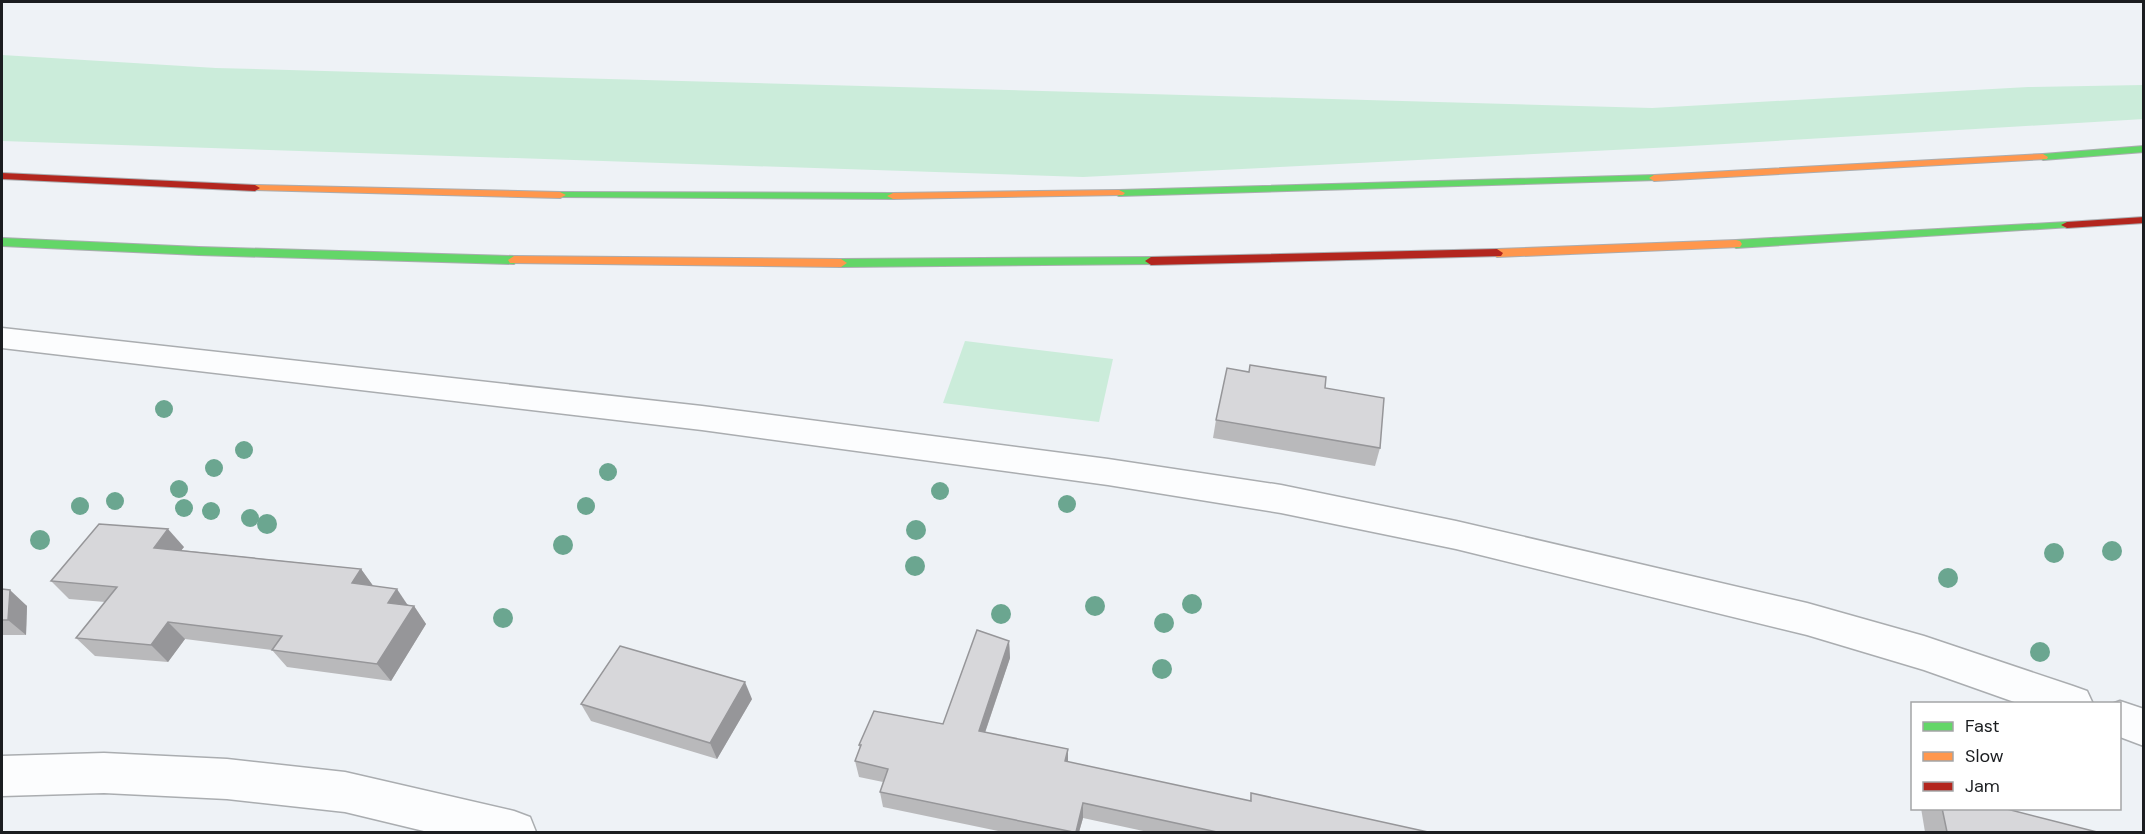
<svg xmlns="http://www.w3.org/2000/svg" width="2145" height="834" viewBox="0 0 2145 834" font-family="'DM Sans',sans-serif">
	<rect width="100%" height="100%" fill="#eef2f6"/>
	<g fill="#cbecda">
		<polygon points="2,55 216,68 1652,108 2028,87 2143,85 2144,119 1673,147 1083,177 2,141"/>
		<polygon points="965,341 1113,359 1099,422 943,403"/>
	</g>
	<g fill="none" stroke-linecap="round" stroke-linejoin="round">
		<g stroke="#aaadb0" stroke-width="3">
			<g id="street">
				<polygon points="2,328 702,406 1108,459 1281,485 1456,521 1807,603 1924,636 2073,686 2087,691 2093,704 2020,704 1924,670 1807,635 1456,549 1281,513 1108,485 702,430 2,348"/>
				<polygon points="2120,701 2144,709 2144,746 2120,737 2120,704 2112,704"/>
				<polygon points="104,753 227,759 345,772 514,811 530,817 536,832 428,832 345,812 227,799 104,793 2,796 2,756"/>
			</g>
		</g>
		<g stroke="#aaadb0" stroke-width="2">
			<g id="fast">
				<polygon points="2144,146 2144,152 2043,160 2038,157 2043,154"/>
				<polygon points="1654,175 1659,178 1658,180 1119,196 1113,193 1119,190"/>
				<polygon points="560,192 893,193 899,196 893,199 556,197 554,195"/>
				<polygon points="2067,222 2073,225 2071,227 1736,248 1730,244 1736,240"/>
				<polygon points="2,238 199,247 514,256 520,260 514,264 199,255 2,246"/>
				<polygon points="1151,257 1157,261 1155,264 841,267 835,263 841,259"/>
			</g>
		</g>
		<g stroke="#aaadb0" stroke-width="2">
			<g id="slow">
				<polygon points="2043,154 2048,157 2047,159 1654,181 1649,178 1654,175"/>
				<polygon points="255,185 560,192 566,195 560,198 251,190 251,186"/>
				<polygon points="1119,190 1125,193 1123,195 893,199 887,196 893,193"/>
				<polygon points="1736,240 1740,241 1742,244 1740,247 1497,257 1491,253 1497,249"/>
				<polygon points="514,256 841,259 847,263 841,267 510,263 508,260"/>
			</g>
		</g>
		<g stroke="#aaadb0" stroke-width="2">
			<g id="jam">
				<polygon points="2,173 255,185 260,188 255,191 2,179"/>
				<polygon points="2144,217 2144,223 2067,228 2061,225 2067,222"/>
				<polygon points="1497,249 1503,253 1501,256 1151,265 1145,261 1151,257"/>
			</g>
		</g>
		<use href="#street" fill="#fcfdfe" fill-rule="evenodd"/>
		<use href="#fast" fill="#63d668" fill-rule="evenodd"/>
		<use href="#slow" fill="#ff974d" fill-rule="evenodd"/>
		<use href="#jam" fill="#b3261e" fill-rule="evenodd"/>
	</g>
	<g fill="#6ba690">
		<circle cx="164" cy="409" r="9"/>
		<circle cx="244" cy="450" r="9"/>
		<circle cx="214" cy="468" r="9"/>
		<circle cx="608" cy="472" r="9"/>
		<circle cx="179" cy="489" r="9"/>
		<circle cx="940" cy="491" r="9"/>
		<circle cx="115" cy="501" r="9"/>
		<circle cx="1067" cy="504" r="9"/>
		<circle cx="80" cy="506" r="9"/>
		<circle cx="586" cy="506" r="9"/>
		<circle cx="184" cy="508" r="9"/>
		<circle cx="211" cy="511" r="9"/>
		<circle cx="250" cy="518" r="9"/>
		<circle cx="267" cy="524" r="10"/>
		<circle cx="916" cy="530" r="10"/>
		<circle cx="40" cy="540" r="10"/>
		<circle cx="563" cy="545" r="10"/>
		<circle cx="2112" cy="551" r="10"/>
		<circle cx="2054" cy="553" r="10"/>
		<circle cx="915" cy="566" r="10"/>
		<circle cx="1948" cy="578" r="10"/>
		<circle cx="1192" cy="604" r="10"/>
		<circle cx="1095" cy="606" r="10"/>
		<circle cx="1001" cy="614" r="10"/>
		<circle cx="503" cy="618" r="10"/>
		<circle cx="1164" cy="623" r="10"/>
		<circle cx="2040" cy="652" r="10"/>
		<circle cx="1162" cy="669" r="10"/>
	</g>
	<g fill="#b9b9bb">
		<polygon points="1325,388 1380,448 1375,466 1213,438 1216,420"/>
		<polygon points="184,547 181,550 361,569 373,586 409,605 414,606 426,624 391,681 287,667 272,650 185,639 168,662 95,656 76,638 105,602 69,599 51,581"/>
		<polygon points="2,589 27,606 26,635 2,635"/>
		<polygon points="1009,641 1010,658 985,733 1068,749 1068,762 1250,801 1251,793 1428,832 1148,832 1083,818 1079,832 1003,832 883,807 880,792 883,782 859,777 855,761 860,748 859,745 943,724"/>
		<polygon points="752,699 717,759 591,721 581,704"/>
		<polygon points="1921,808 2003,808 2097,832 1925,832"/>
	</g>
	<g fill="#969699">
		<polygon points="168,529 184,547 170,565 154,548"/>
		<polygon points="361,569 374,587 352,583"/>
		<polygon points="397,589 409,607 388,603"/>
		<polygon points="10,590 27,606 26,635 8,620"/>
		<polygon points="414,606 426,624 391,681 377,664"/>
		<polygon points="168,622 185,639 168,662 151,645"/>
		<polygon points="1009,641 1010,658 980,747 979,731"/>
		<polygon points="745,682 752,699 717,759 710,743"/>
		<polygon points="1068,749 1068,765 1065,761"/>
		<polygon points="1083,803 1083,818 1079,832 1076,832"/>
	</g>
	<g fill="#d7d7da" stroke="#969699" stroke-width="1.5">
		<polygon points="1250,365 1326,377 1325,388 1384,398 1380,448 1216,420 1227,368 1249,372"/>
		<polygon points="99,524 168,529 154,548 361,569 352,583 397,589 388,603 414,606 377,664 272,650 282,636 168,622 151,645 76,638 117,587 51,581"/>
		<polygon points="2,589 10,590 8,620 2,620"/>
		<polygon points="977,630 1009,641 979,731 1068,749 1065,761 1251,801 1251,793 1428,832 1217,832 1083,803 1076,832 1073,832 880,792 888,769 855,761 861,745 859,745 874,711 943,724"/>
		<polygon points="620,646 745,682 710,743 581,704"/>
		<polygon points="1942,808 2003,808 2097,832 1947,832"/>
	</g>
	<rect width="2145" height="834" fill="none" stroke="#1b1d20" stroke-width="6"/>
	<rect x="1911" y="702" width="210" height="108" fill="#ffffff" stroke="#a4a5a6" stroke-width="1.5"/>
	<rect x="1923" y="722" width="30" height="9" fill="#63d668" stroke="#a4a5a6" stroke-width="1.5"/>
	<text x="1965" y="732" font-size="18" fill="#1b1d20">Fast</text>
	<rect x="1923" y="752" width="30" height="9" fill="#ff974d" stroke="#a4a5a6" stroke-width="1.5"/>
	<text x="1965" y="762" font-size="18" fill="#1b1d20">Slow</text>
	<rect x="1923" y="782" width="30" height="9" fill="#b3261e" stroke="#a4a5a6" stroke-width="1.5"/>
	<text x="1965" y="792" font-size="18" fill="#1b1d20">Jam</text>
</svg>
